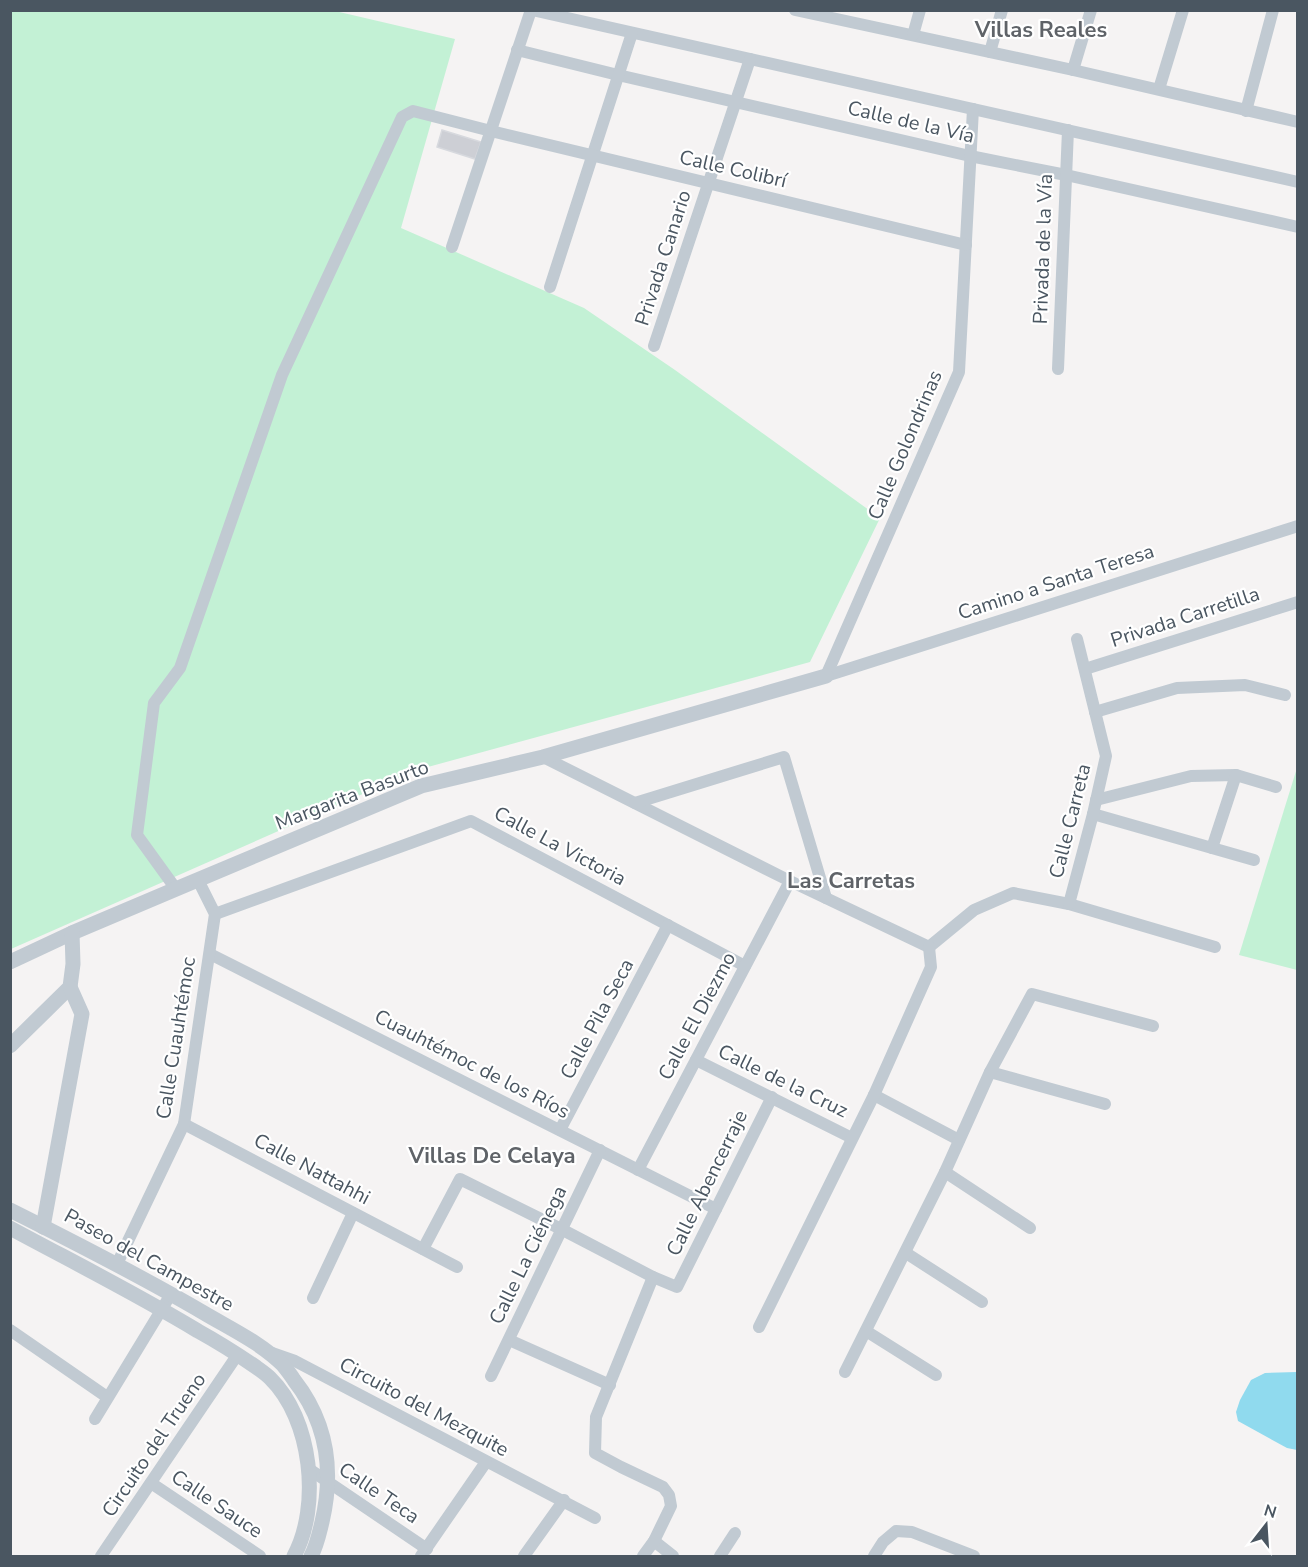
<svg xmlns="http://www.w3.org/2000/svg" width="1308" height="1567" viewBox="0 0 1308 1567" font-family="'Nunito Sans',sans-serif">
	<rect width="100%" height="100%" fill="#f5f3f3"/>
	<g fill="#c3f1d5">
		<polygon points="11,11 335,11 455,39 401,228 584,308 675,370 880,518 810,662 417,770 11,949"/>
		<polygon points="1297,768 1297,970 1239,955"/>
	</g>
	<polygon fill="#90daee" points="1297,1372 1298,1372 1297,1450 1287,1448 1238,1421 1236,1412 1240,1400 1251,1380 1265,1373"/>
	<polygon fill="#cdcfd5" stroke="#d7d9de" stroke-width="1.5" points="442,130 481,142 475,159 437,147"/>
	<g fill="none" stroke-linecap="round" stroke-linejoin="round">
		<g stroke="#c1cad2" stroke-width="12">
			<polyline points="532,10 1298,182"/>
			<polyline points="795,10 1073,70 1298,122"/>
			<polyline points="913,35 920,10"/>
			<polyline points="517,50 618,75 970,156 1066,175 1298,227"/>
			<polyline points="990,52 1002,10"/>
			<polyline points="1073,70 1091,10"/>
			<polyline points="1159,89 1183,10"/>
			<polyline points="1246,111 1273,10"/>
			<polyline points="452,247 531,10"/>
			<polyline points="550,287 632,33"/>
			<polyline points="654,346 750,59"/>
			<polyline points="1058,369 1068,130"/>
			<polyline points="1085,669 1298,602"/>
			<polyline points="826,676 959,372 973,109"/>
			<polyline points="826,676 1298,526"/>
			<polyline points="1095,712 1177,688 1245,685 1285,695"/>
			<polyline points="543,757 790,881 929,947 974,910 1013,893 1069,904 1215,947"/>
			<polyline points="1096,800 1191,776 1236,775 1276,787"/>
			<polyline points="635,803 784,757 826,898"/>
			<polyline points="1093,814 1254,860"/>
			<polyline points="1212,848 1236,775"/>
			<polyline points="176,889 137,835 154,703 180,668 282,375 402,117 413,111 491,131 966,245"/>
			<polyline points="1069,904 1093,814 1106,756 1077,639"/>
			<polyline points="215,914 471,821 745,966"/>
			<polyline points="210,954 716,1209"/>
			<polyline points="696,1060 852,1138"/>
			<polyline points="990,1072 1105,1104"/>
			<polyline points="874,1095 959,1140"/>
			<polyline points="184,1124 457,1267"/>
			<polyline points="560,1130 668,925"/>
			<polyline points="638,1170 790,881"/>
			<polyline points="945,1172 1030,1228"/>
			<polyline points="423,1249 460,1179 561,1229 653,1277 677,1287 772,1097"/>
			<polyline points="906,1253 982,1302"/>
			<polyline points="117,1264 184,1124 215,914 198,880"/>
			<polyline points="313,1298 353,1213"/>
			<polyline points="759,1327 874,1095 931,967 929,947"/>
			<polyline points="10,1330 107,1397"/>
			<polyline points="866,1331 936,1375"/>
			<polyline points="509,1340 610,1385"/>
			<polyline points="272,1353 295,1361 595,1518"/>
			<polyline points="845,1372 945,1172 990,1072 1032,994 1153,1026"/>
			<polyline points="491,1376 600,1150"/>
			<polyline points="95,1419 171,1294"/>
			<polyline points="309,1469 427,1549"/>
			<polyline points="151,1483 260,1556"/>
			<polyline points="654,1541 673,1556"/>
			<polyline points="101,1556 238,1354"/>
			<polyline points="421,1556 486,1462"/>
			<polyline points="524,1556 564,1500"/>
			<polyline points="643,1556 654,1541 671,1506 669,1495 663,1487 621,1467 595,1453 596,1417 653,1277"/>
			<polyline points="720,1556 735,1533"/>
			<polyline points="874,1556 883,1542 896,1531 912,1532 974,1556"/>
		</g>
		<g stroke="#c1cad2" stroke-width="15">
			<polyline points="10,962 72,933 176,889 421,786 543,757 826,676"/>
			<polyline points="10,1046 70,987 73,964 72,933"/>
			<path d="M10 1210C76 1243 141 1276 204 1313 231 1329 261 1343 283 1365 287 1370 291 1375 294 1380 327 1422 334 1471 322 1522 319 1534 317 1545 311 1556"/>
			<polyline points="43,1227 82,1014 70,987"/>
			<path d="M10 1228C73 1262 137 1294 198 1331 218 1342 237 1354 256 1367 260 1370 266 1374 270 1378 312 1419 321 1506 294 1556"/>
		</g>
	</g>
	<g text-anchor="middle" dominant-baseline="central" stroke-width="4.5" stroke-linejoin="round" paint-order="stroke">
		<g font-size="20" fill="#4a5661" stroke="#fff">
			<text transform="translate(911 122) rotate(13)">Calle de la Vía</text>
			<text transform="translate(733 169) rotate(13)">Calle Colibrí</text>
			<text transform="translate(1043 249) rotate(-88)">Privada de la Vía</text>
			<text transform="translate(663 258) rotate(-72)">Privada Canario</text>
			<text transform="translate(905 445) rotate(-67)">Calle Golondrinas</text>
			<text transform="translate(1056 582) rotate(-18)">Camino a Santa Teresa</text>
			<text transform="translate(1185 617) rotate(-18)">Privada Carretilla</text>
			<text transform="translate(352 795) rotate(-21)">Margarita Basurto</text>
			<text transform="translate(1070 821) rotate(-76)">Calle Carreta</text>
			<text transform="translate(560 846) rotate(28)">Calle La Victoria</text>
			<text transform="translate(697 1016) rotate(-62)">Calle El Diezmo</text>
			<text transform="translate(597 1019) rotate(-62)">Calle Pila Seca</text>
			<text transform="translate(176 1038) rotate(-81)">Calle Cuauhtémoc</text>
			<text transform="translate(472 1064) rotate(27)">Cuauhtémoc de los Ríos</text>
			<text transform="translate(783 1081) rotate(26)">Calle de la Cruz</text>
			<text transform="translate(312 1169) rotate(28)">Calle Nattahhi</text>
			<text transform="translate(707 1183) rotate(-64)">Calle Abencerraje</text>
			<text transform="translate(528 1255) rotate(-64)">Calle La Ciénega</text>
			<text transform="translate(149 1260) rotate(29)">Paseo del Campestre</text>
			<text transform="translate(424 1407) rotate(28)">Circuito del Mezquite</text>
			<text transform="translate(154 1445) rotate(-56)">Circuito del Trueno</text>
			<text transform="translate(379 1493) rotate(34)">Calle Teca</text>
			<text transform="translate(217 1504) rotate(34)">Calle Sauce</text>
		</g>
		<g font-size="22" font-weight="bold" fill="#5f6368" stroke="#fff">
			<text x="1041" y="30">Villas Reales</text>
			<text x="851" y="881">Las Carretas</text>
			<text x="492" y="1156">Villas De Celaya</text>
		</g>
	</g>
	<rect width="1308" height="1567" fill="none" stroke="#4a5661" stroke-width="24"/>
	<g transform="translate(1266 1525) rotate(17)" stroke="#ffffff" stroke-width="4.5" paint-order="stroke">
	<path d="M0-4.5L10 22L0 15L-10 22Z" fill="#4a5661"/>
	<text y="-9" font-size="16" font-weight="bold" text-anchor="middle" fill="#4a5661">N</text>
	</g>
</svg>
